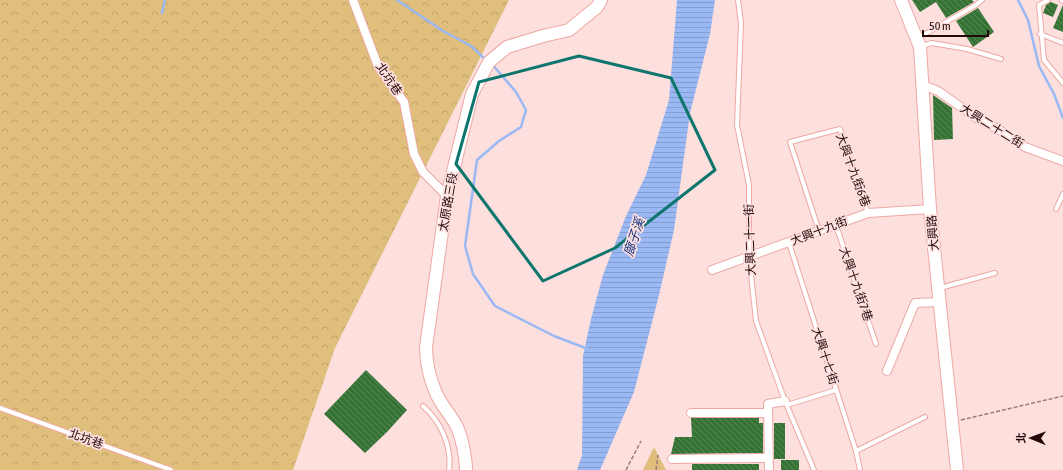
<svg xmlns="http://www.w3.org/2000/svg" width="1063" height="470" viewBox="0 0 1063 470" font-family="'Asap Condensed','Noto Sans TC',sans-serif">
	<defs>
		<pattern id="forest-crowns" width="20" height="18" patternUnits="userSpaceOnUse"><rect width="20" height="18" fill="#e0bf7d"/><path d="M2 6a3 3 0 1 1 6 0M12 15a3 3 0 1 1 6 0" fill="none" stroke="#c0a36b"/></pattern>
		<pattern id="water-rules" width="6" height="5" patternUnits="userSpaceOnUse"><rect width="6" height="5" fill="#9ab8f3"/><path d="M0 2.5h6" fill="none" stroke="#849dcf"/></pattern>
		<pattern id="building-back-hatch" width="6" height="6" patternUnits="userSpaceOnUse"><rect width="6" height="6" fill="#357335"/><path d="M-1 5l2 2M0 0l6 6M5-1l2 2" fill="none" stroke="#5e875b"/></pattern>
	</defs>
	<rect width="100%" height="100%" fill="#fddfdd"/>
	<polygon fill="url(#forest-crowns)" points="0,0 509,0 335,348 293,470 0,470"/>
	<polygon fill="#e0bf7d" points="654,447 666,470 643,470"/>
	<polygon fill="url(#water-rules)" points="677,0 715,0 710,34 690,113 674,230 659,295 634,392 600,470 577,470 582,455 583,356 591,319 603,275 626,216 646,175 669,100"/>
	<g fill="none" stroke-linecap="round" stroke-linejoin="round">
		<g stroke="#9ab8f3" stroke-width="2.5">
			<polyline points="397,0 443,31 471,46 486,60"/>
			<polyline points="1018,0 1028,20 1039,66 1054,94 1063,118"/>
			<polyline points="162,13 165,0"/>
			<polyline points="492,64 516,92 526,110 521,127 499,141 477,160 465,246 473,274 495,306 554,336 588,349"/>
		</g>
	</g>
	<g fill="url(#building-back-hatch)">
		<polygon points="912,0 972,0 974,2 946,18 936,2 920,12"/>
		<polygon points="1051,2 1058,5 1053,17 1043,13 1046,5"/>
		<polygon points="1063,5 1063,32 1053,28"/>
		<polygon points="978,8 994,32 973,47 956,21"/>
		<polygon points="933,95 952,108 953,139 934,140"/>
		<polygon points="366,370 407,410 387,432 365,453 324,414"/>
		<polygon points="691,418 759,418 759,423 763,423 763,453 671,454 675,437 692,437"/>
		<rect x="774" y="423" width="11" height="36"/>
		<rect x="781" y="460" width="18" height="10"/>
		<rect x="692" y="464" width="67" height="6"/>
	</g>
	<g fill="none" stroke-linecap="round" stroke-linejoin="round">
		<g stroke="#eea8a3" stroke-width="6">
			<g id="service">
				<polyline points="738,0 741,23 737,125 749,185 749,256 756,321 785,401 814,470"/>
				<polyline points="1048,0 1039,5 1044,60 1063,83"/>
				<polyline points="1062,0 1063,1"/>
				<polyline points="1040,34 1063,43"/>
				<polyline points="918,38 976,5 982,0"/>
				<polyline points="922,46 932,43 967,49 1001,59"/>
				<polyline points="1056,209 1063,194"/>
				<polyline points="836,225 876,344"/>
				<polyline points="819,231 790,142 840,129 868,213"/>
				<polyline points="789,243 856,451 860,470"/>
				<polyline points="940,288 995,273"/>
				<polyline points="787,405 836,390"/>
				<path d="M423 406C441 422 452 446 449 470"/>
				<polyline points="0,408 171,470"/>
				<polyline points="856,451 925,417"/>
			</g>
		</g>
		<g stroke="#eea8a3" stroke-width="10">
			<g id="minor">
				<polyline points="353,0 378,66 404,102 414,154 423,172 447,196"/>
				<polyline points="923,85 938,91 978,119 998,129 1025,147 1063,161"/>
				<polyline points="712,270 868,213 930,209"/>
				<polyline points="887,371 915,303 939,302"/>
				<polyline points="691,413 767,413"/>
				<polyline points="672,459 769,458"/>
				<polyline points="769,470 768,404 785,401"/>
			</g>
		</g>
		<g stroke="#eea8a3" stroke-width="14">
			<g id="secondary">
				<polyline points="901,0 920,47 930,209 957,470"/>
				<path d="M466 470C466 459 462 438 457 427 451 415 441 405 436 393 429 377 426 364 426 347L447 196 472 94 489 62 507 47 543 36 569 30 597 7 601 0"/>
			</g>
		</g>
		<g stroke="#987c7b" stroke-width="1.5" stroke-dasharray="4 2" stroke-linecap="butt">
			<polyline points="961,420 1063,396"/>
			<polyline points="626,470 641,441"/>
			<polyline points="656,470 658,455"/>
		</g>
		<use href="#service" stroke="#fff" stroke-width="4"/>
		<use href="#minor" stroke="#fff" stroke-width="8"/>
		<use href="#secondary" stroke="#fff" stroke-width="12"/>
	</g>
	<path fill="none" stroke="#0f766e" stroke-width="3" stroke-linejoin="round" d="M579 56 671 78 715 170 615 248 543 281 456 164 479 82Z"/>
	<g text-anchor="middle" dominant-baseline="central" stroke-width="3.5" stroke-linejoin="round" paint-order="stroke">
		<g font-size="12" fill="#220a09" stroke="#fddfdd">
			<text transform="translate(389 79) rotate(56)">北坑巷</text>
			<text transform="translate(992 126) rotate(32)">大興二十二街</text>
			<text transform="translate(853 170) rotate(70)">大興十九街6巷</text>
			<text transform="translate(448 202) rotate(-80)">太原路三段</text>
			<text transform="translate(819 231) rotate(-21)">大興十九街</text>
			<text transform="translate(933 233) rotate(-95)">大興路</text>
			<text transform="translate(750 240) rotate(-92)">大興二十一街</text>
			<text transform="translate(856 284) rotate(71)">大興十九街7巷</text>
			<text transform="translate(825 356) rotate(72)">大興十七街</text>
			<text transform="translate(86 439) rotate(20)">北坑巷</text>
		</g>
		<g font-size="13" font-style="italic" fill="#103284" stroke="#fddfdd">
			<text transform="translate(634 237) rotate(-71)">廍子溪</text>
		</g>
	</g>
	<g transform="translate(1031 438) rotate(271)" stroke="#fddfdd" stroke-width="3" paint-order="stroke">
	<path d="M0-3L7 15L0 10L-7 15Z" fill="#220a09"/>
	<text y="-6" font-size="11" font-weight="bold" text-anchor="middle" fill="#220a09">北</text>
	</g>
	<path d="M923 30v6h65v-6" fill="none" stroke="#220a09" stroke-width="2"/>
	<text x="929" y="30" font-size="12" fill="#220a09" stroke="#fddfdd" stroke-width="3" paint-order="stroke">50 m</text>
</svg>
